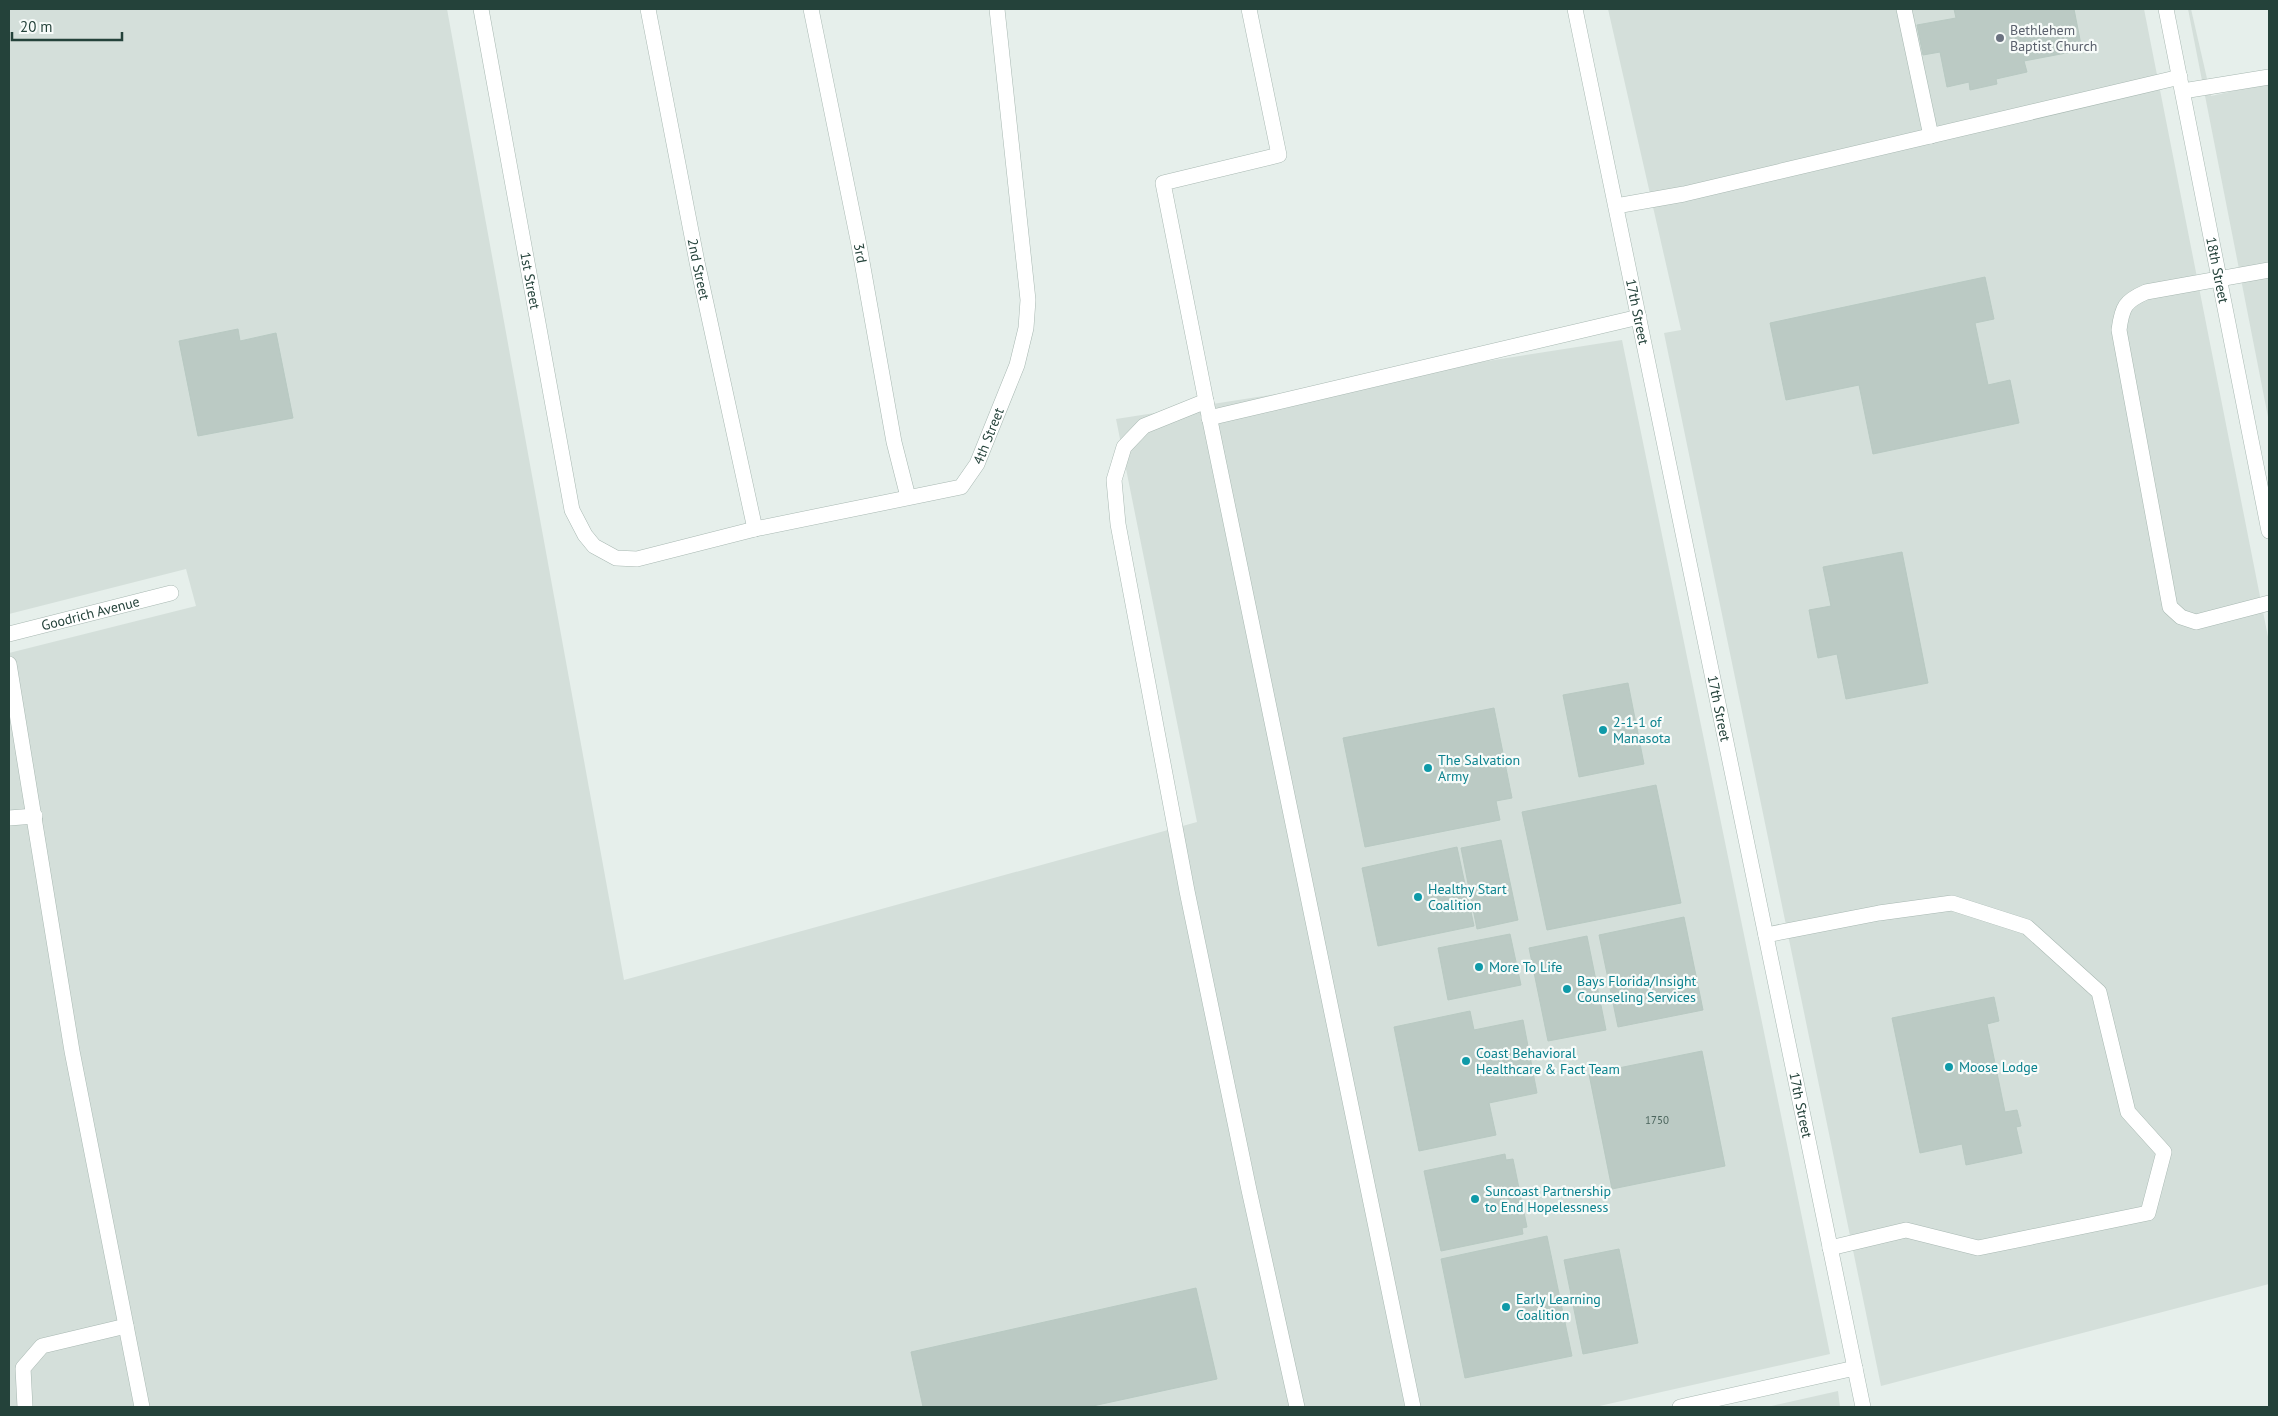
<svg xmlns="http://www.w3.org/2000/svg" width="2278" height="1416" viewBox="0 0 2278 1416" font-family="'PT Sans',sans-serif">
	<rect width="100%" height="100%" fill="#e6efeb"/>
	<g fill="#d4dfda">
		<polygon points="9,9 447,9 624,980 1197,822 1116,419 1622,340 1830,1354 1595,1407 9,1407 9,653 196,606 186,569 9,614"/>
		<polygon points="1608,9 2144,9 2269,642 2269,1284 1881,1386 1664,333 1681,330"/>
		<polygon points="2188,9 2191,9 2211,96 2269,83 2269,422"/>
		<polygon points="1838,1391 1840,1407 1767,1407"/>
	</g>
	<g fill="#bbcac4" stroke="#b8c9c2">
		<polygon points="1954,9 2074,9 2082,50 2024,61 2027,72 1996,79 1997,84 1970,90 1969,82 1947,87 1940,52 1923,55 1917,25 1956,18"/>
		<polygon points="1985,277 1994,319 1975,323 1988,385 2010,380 2019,423 1873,454 1859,385 1786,400 1770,323"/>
		<polygon points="238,329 240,341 276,333 293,418 198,436 179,341"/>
		<polygon points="1902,552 1928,683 1846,699 1837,654 1818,658 1809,610 1831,606 1823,567"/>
		<polygon points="1628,683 1644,764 1579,777 1563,695"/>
		<polygon points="1494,708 1512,798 1496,801 1500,820 1365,847 1343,738"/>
		<polygon points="1656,785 1681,903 1547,930 1522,812"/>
		<polygon points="1501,840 1518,920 1477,929 1461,848"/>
		<polygon points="1457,847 1474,926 1378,946 1362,868"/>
		<polygon points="1684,917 1703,1010 1618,1027 1599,935"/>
		<polygon points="1510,934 1521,985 1448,1000 1438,948"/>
		<polygon points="1587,936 1606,1030 1548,1041 1529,948"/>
		<polygon points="1994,997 1999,1021 1987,1024 2005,1112 2017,1110 2021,1126 2016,1127 2022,1153 1966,1165 1962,1144 1920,1153 1892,1018"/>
		<polygon points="1470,1011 1474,1030 1523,1020 1537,1093 1489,1103 1496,1135 1419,1151 1394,1027"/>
		<polygon points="1702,1051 1725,1166 1612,1189 1589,1074"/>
		<polygon points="1505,1154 1506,1160 1513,1159 1527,1227 1522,1228 1523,1234 1441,1251 1424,1171"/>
		<polygon points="1547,1236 1572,1356 1465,1378 1441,1259"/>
		<polygon points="1619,1249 1638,1343 1583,1354 1564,1260"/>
		<polygon points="1196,1288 1217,1379 1088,1407 923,1407 911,1352"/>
	</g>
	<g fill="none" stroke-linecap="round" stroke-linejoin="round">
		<g stroke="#a8b8b2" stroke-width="16">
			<g id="minor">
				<path id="s1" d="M481 9 572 510 585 535 594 546 616 558 637 559 755 529 961 487 977 464 1017 365 1026 328 1028 300 997 9"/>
				<path id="s2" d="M648 9 697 262 755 529"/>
				<path id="s3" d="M811 9 859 245 894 442 908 497"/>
				<polyline points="1249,9 1279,155 1163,183 1206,401 1413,1407"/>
				<path id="s4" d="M1575 9 1863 1407"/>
				<polyline points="1904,9 1931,136"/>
				<path id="s5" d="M2166 9 2269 531"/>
				<polyline points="2183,91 2269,77"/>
				<polyline points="1616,206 1684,194 2180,77"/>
				<path d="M2269 270 2146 292C2125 301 2122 307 2119 330L2170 607 2181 617 2196 622 2269 603"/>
				<polyline points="1206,401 1144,426 1124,447 1114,480 1118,524 1187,891 1249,1190 1297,1407"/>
				<polyline points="1209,418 1639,317"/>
				<path id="s6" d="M9 634 171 593"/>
				<polyline points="9,664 72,1051 142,1407"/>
				<polyline points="9,818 35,816"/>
				<polyline points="1766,935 1879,913 1952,903 2027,927 2099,992 2128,1112 2164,1152 2148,1213 1978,1248 1906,1230 1830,1248"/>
				<polyline points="25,1407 23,1368 42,1346 126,1326"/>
				<polyline points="1680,1407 1855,1368"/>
			</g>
		</g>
		<use href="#minor" stroke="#fff" stroke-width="15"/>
	</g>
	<circle fill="#6b7280" stroke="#f7fbf9" stroke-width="2" cx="2000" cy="38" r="5"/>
	<g fill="#0f9aa8" stroke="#f7fbf9" stroke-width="2">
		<circle cx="1603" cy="730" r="5"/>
		<circle cx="1428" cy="768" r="5"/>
		<circle cx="1418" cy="897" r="5"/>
		<circle cx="1479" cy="967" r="5"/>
		<circle cx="1567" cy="989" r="5"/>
		<circle cx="1466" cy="1061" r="5"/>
		<circle cx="1949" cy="1067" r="5"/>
		<circle cx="1475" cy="1199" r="5"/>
		<circle cx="1506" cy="1307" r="5"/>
	</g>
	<g text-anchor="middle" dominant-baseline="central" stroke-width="4.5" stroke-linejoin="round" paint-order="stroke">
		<g font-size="11" fill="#4a645c">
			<text x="1657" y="1120">1750</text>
		</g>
		<g font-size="14" fill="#5b616d" stroke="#f7fbf9" text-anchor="start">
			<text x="2010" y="30">Bethlehem<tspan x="2010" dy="16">Baptist Church</tspan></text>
		</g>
		<g font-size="14" fill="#24423a" stroke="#f7fbf9">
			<text stroke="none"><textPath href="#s3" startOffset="249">3rd</textPath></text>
			<text stroke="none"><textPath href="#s2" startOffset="265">2nd Street</textPath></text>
			<text stroke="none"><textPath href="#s5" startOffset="266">18th Street</textPath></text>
			<text stroke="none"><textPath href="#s1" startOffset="276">1st Street</textPath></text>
			<text stroke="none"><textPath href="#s4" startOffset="309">17th Street</textPath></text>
			<text stroke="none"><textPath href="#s1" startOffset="988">4th Street</textPath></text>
			<text stroke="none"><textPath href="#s6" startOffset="84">Goodrich Avenue</textPath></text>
			<text stroke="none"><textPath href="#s4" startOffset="714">17th Street</textPath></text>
			<text stroke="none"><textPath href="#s4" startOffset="1119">17th Street</textPath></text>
		</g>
		<g font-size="14" fill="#0d838f" stroke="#f7fbf9" text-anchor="start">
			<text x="1613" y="722">2-1-1 of<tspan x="1613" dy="16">Manasota</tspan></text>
			<text x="1438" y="760">The Salvation<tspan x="1438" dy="16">Army</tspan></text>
			<text x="1428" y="889">Healthy Start<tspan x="1428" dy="16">Coalition</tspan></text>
			<text x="1489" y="967">More To Life</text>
			<text x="1577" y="981">Bays Florida/Insight<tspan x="1577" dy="16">Counseling Services</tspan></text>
			<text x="1476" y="1053">Coast Behavioral<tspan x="1476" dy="16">Healthcare &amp; Fact Team</tspan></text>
			<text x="1959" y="1067">Moose Lodge</text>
			<text x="1485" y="1191">Suncoast Partnership<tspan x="1485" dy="16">to End Hopelessness</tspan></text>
			<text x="1516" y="1299">Early Learning<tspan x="1516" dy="16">Coalition</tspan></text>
		</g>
	</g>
	<rect width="2278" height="1416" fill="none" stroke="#24423a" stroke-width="20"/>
	<path d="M12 32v8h110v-8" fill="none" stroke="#24423a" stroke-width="2.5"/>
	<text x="20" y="32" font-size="15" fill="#24423a" stroke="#f7fbf9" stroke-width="4" paint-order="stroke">20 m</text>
</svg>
